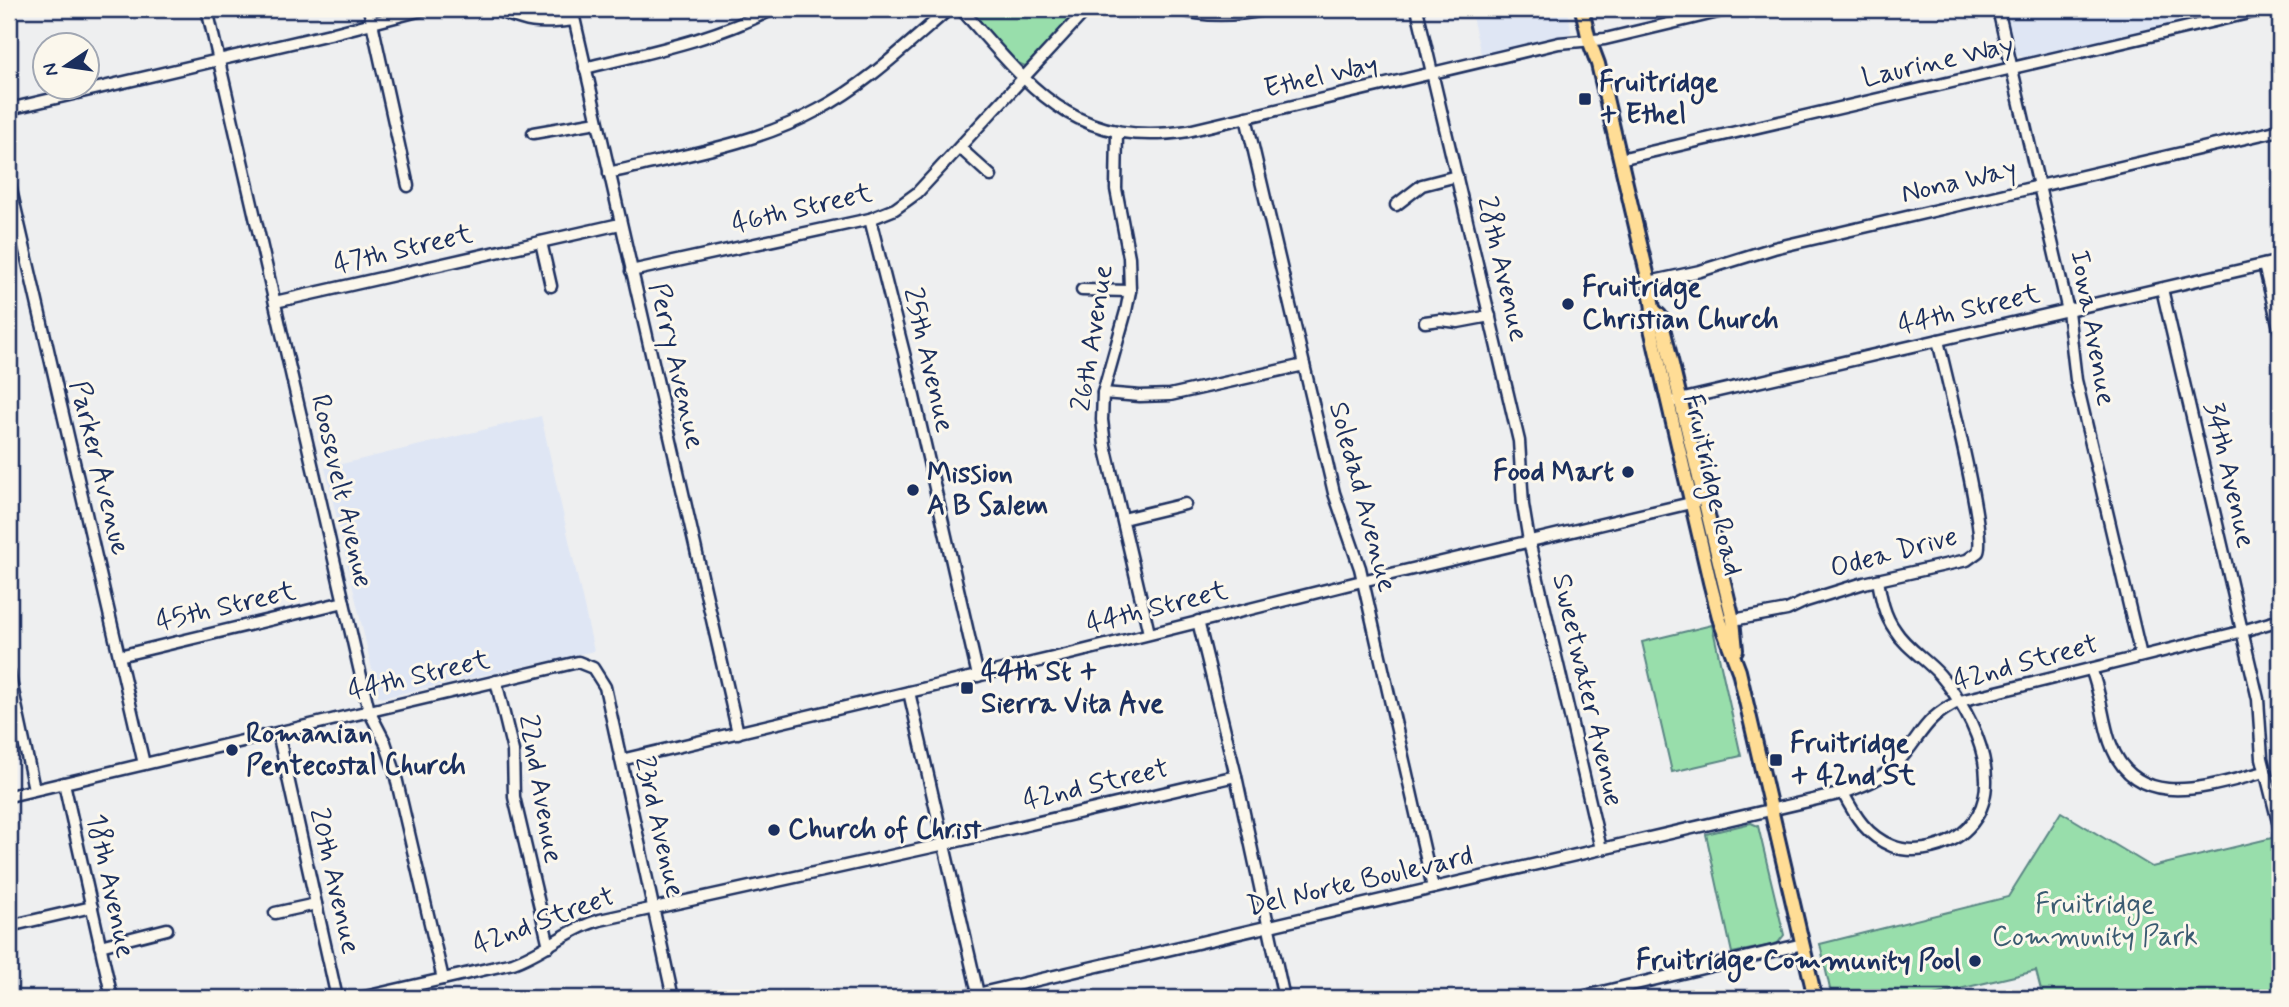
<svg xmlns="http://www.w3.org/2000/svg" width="2289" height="1007" viewBox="0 0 2289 1007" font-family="Mynerve,sans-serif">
	<rect width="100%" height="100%" fill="#eeeff0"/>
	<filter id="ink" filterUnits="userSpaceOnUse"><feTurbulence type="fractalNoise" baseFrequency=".0143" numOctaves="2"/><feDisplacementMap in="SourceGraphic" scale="14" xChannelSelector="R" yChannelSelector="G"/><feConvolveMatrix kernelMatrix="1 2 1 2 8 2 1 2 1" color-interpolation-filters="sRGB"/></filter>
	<g filter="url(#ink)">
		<g fill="#dfe6f4">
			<polygon points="1470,9 1568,9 1571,32 1563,39 1482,58"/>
			<polygon points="2006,9 2235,9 2024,58 2016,54"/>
			<polygon points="541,416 594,651 381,698 378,695 325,468"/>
		</g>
		<g fill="#98deab" stroke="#5a8684" stroke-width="2">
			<polygon points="968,9 1080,9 1031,64 1025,66 1018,63"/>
			<polygon points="1712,625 1741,756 1672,772 1642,642"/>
			<polygon points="2061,812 2152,867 2280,836 2280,993 2257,998 2043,998 2036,971 1921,998 1832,998 1820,944 2008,897"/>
			<polygon points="1751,823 1758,826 1784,935 1777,944 1732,953 1706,834"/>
		</g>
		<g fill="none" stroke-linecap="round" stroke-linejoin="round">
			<g stroke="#1b2f5e" stroke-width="15">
				<g id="minor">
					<polyline points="207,9 369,711 385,742 394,769 443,979"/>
					<polyline points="369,9 408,186"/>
					<path d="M493 9C529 23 536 25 574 20"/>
					<polyline points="572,9 738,733"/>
					<path d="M961 9C1030 86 1072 149 1188 131L1559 43 1605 39 1731 9"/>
					<path d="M1177 9C1208 18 1238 16 1269 9"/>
					<polyline points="1417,9 1519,441 1523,505 1529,541 1601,849"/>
					<polyline points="1998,9 2068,311 2076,380 2141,656"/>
					<path d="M585 68C650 52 713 40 773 9"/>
					<polyline points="9,109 330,34 426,9"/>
					<polyline points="1246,117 1334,493 1360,568 1433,888"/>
					<polyline points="1117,131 1116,189 1129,257 1130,291 1126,311 1103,393 1102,420 1105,445 1149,633"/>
					<polyline points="533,133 597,122"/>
					<polyline points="960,148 991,176"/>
					<polyline points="1620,159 2266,9"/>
					<path d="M609 173C679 156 754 145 818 110 867 84 907 45 949 9"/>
					<polyline points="9,181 144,764"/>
					<polyline points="1396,205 1422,185 1457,176"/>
					<polyline points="870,219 905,357 978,676"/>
					<polyline points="541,242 551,286"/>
					<polyline points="2264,265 2280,332"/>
					<polyline points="631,271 870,219 895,209 917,193 1087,9"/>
					<polyline points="1649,282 1700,271 1774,248 2280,130"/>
					<polyline points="2162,289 2258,699 2262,758 2280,830 2279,836"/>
					<polyline points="1082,290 1130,291"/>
					<polyline points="275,302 620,224"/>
					<polyline points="1425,322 1440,320 1458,322 1490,316"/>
					<polyline points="1103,393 1140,396 1170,395 1304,365"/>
					<polyline points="1675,401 2280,261"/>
					<polyline points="1123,519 1185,504"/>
					<path d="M1733 620 1787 610 1806 601 1864 583 1967 560 1978 552C1987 532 1945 373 1938 340"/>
					<polyline points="1198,621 1236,776 1284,998"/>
					<polyline points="119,656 344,602"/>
					<path d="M2091 669C2101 693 2102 719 2110 742 2135 815 2212 785 2265 772"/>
					<polyline points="9,672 34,789"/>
					<polyline points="496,681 513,751 514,797 549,946"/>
					<polyline points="909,692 979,998"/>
					<polyline points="278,733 337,998"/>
					<polyline points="621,760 1070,654 1362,581 1695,502"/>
					<polyline points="64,783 112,998"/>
					<path d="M1843 793C1855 816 1867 836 1892 846 1911 854 1937 849 1954 839 2016 800 1975 716 1940 675 1926 659 1906 648 1895 630 1884 615 1881 598 1878 580"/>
					<polyline points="9,796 578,662 593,668 605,687 673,998"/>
					<polyline points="275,913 316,904"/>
					<polyline points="9,926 92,907"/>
					<polyline points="100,946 167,929"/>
					<path d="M360 998 513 963C544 952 568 929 600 920L945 844 1236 776"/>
					<path d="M960 998 1843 793C1862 786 1881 780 1895 765 1922 738 1921 719 1960 701L2232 634 2280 620"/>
					<polyline points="1577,998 1803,944"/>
				</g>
			</g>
			<g stroke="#1b2f5e" stroke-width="18">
				<g id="major">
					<polyline points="1582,9 1589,40 1598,64 1649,282 1653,309 1649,320 1710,582 1720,621 1739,671 1815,998"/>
					<polyline points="1653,309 1660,316 1669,352 1733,620 1736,650"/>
				</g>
			</g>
			<use href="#minor" stroke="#fbf7ec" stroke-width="10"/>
			<use href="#major" stroke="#ffdd96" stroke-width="12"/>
		</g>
	</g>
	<g fill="#1b2f5e" stroke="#fbf7ec" stroke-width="2.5">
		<rect x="1578" y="92" width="14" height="14" rx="3.5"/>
		<circle cx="1568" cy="304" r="7"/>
		<circle cx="1628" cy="472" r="7"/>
		<circle cx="913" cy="490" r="7"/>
		<rect x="960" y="681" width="14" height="14" rx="3.5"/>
		<circle cx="232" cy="750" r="7"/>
		<rect x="1769" y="753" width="14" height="14" rx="3.5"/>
		<circle cx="774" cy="830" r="7"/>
		<circle cx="1975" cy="961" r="7"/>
	</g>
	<g text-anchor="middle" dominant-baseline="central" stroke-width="6" stroke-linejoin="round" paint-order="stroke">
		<g font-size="28" fill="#1b2f5e" stroke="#fbf7ec">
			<text transform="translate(1938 62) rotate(-13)">Laurine Way</text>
			<text transform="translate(1321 77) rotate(-13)">Ethel Way</text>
			<text transform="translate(1959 182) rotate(-13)">Nona Way</text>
			<text transform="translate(802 209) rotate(-13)">46th Street</text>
			<text transform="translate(403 250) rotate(-13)">47th Street</text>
			<text transform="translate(1502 269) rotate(77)">28th Avenue</text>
			<text transform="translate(1969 310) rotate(-13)">44th Street</text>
			<text transform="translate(2092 328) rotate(80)">Iowa Avenue</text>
			<text transform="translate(1093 338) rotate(-81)">26th Avenue</text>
			<text transform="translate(928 360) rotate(77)">25th Avenue</text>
			<text transform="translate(676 366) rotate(77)">Perry Avenue</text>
			<text transform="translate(99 468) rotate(76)">Parker Avenue</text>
			<text transform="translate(2229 475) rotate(77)">34th Avenue</text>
			<text transform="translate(1712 485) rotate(77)">Fruitridge Road</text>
			<text transform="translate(341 491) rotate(77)">Roosevelt Avenue</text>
			<text transform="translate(1362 497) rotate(75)">Soledad Avenue</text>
			<text transform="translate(1894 553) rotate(-15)">Odea Drive</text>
			<text transform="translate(226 607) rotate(-13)">45th Street</text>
			<text transform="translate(1157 608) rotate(-14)">44th Street</text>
			<text transform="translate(2026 663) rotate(-15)">42nd Street</text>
			<text transform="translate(419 676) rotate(-13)">44th Street</text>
			<text transform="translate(1587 690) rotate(77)">Sweetwater Avenue</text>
			<text transform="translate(1096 785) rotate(-13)">42nd Street</text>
			<text transform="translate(540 789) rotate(80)">22nd Avenue</text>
			<text transform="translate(659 827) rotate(77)">23rd Avenue</text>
			<text transform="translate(334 881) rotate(77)">20th Avenue</text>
			<text transform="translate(1360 882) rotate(-13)">Del Norte Boulevard</text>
			<text transform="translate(110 886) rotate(78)">18th Avenue</text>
			<text transform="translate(544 921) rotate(-20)">42nd Street</text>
		</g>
		<g font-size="28" font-weight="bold" fill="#1b2f5e" stroke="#fbf7ec" text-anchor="start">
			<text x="1599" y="83">Fruitridge<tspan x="1599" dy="32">+ Ethel</tspan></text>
			<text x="1582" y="288">Fruitridge<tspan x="1582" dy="32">Christian Church</tspan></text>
			<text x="1614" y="472" text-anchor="end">Food Mart</text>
			<text x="927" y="474">Mission<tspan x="927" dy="32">A B Salem</tspan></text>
			<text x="981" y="672">44th St +<tspan x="981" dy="32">Sierra Vita Ave</tspan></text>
			<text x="246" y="734">Romanian<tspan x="246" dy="32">Pentecostal Church</tspan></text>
			<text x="1790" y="744">Fruitridge<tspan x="1790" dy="32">+ 42nd St</tspan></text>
			<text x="788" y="830">Church of Christ</text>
			<text x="1961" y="961" text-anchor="end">Fruitridge Community Pool</text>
		</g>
		<g font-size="28" fill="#3a5b71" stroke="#fbf7ec">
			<text x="2095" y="905">Fruitridge<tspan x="2095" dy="32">Community Park</tspan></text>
		</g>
	</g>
	<rect width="2289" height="1007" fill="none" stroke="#fbf7ec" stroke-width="35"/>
	<rect x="18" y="18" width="2254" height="972" fill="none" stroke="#1b2f5e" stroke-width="2.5" filter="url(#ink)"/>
	<g transform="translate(66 66) rotate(257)"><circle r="33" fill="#fbf7ec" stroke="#a1a7b3" stroke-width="2"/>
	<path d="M0-5L12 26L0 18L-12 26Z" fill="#1b2f5e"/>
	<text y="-10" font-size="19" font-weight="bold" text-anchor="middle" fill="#1b2f5e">N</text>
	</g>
</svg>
